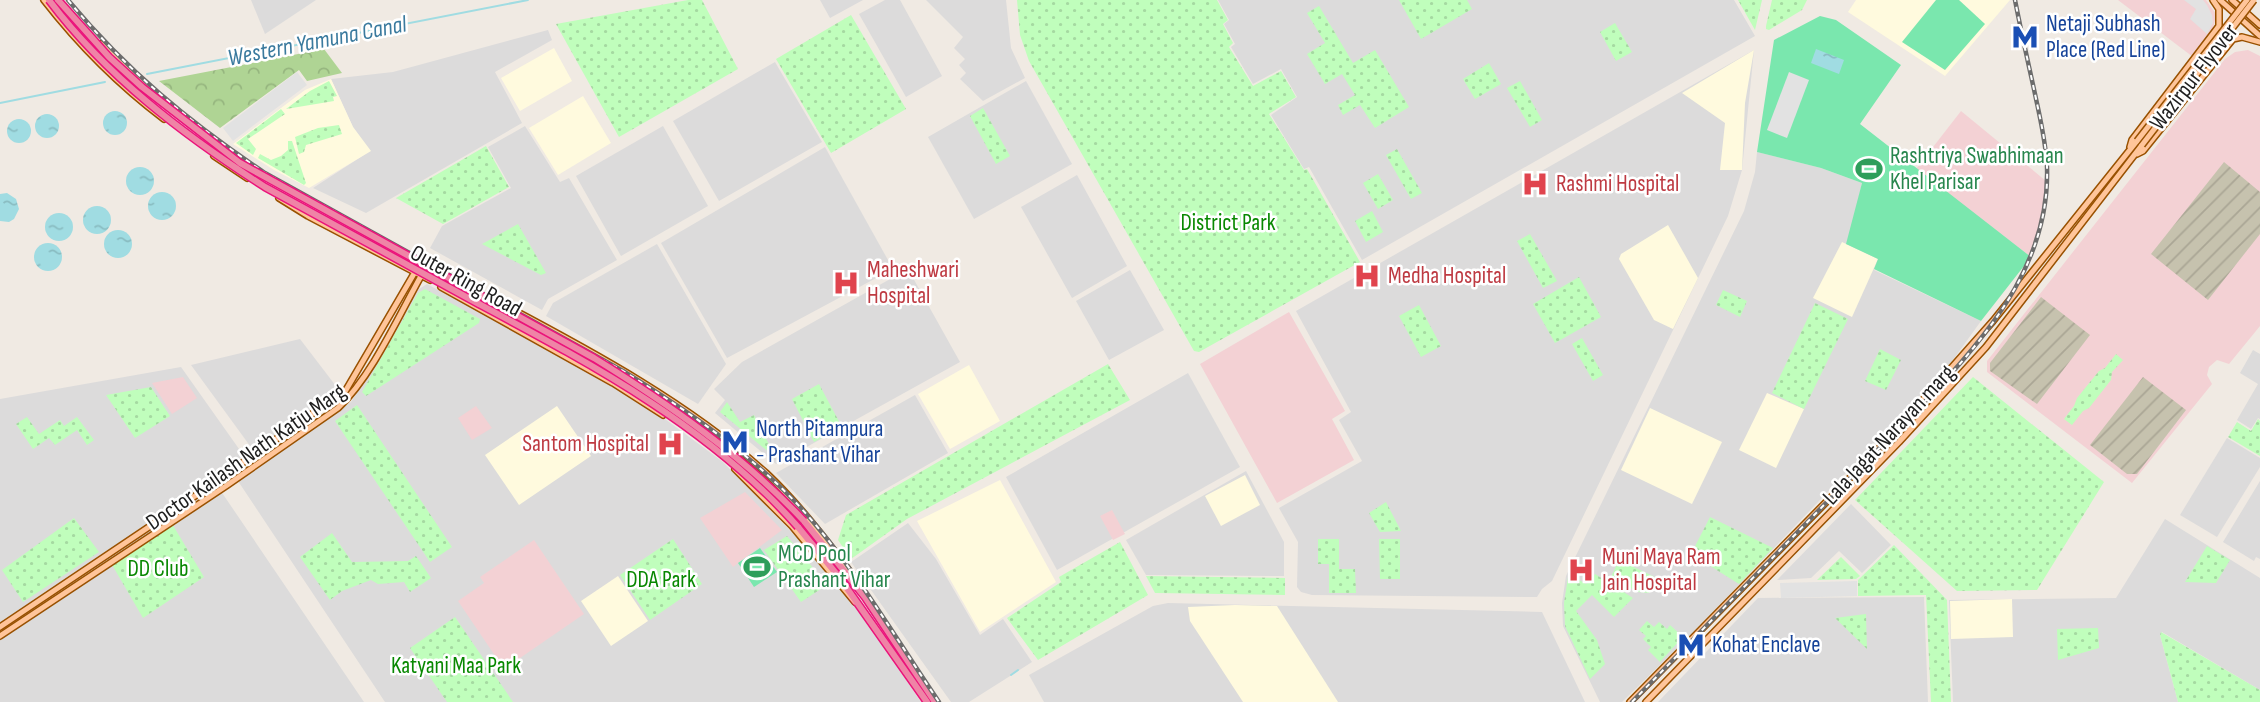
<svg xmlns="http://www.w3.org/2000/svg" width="2260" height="702" viewBox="0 0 2260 702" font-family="'Sofia Sans Condensed',sans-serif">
	<defs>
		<pattern id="construction-furrows" width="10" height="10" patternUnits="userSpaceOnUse" patternTransform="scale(1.75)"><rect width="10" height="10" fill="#c6c2ae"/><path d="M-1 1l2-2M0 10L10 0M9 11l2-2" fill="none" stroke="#aaa695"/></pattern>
		<pattern id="forest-crowns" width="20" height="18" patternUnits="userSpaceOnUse" patternTransform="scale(1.75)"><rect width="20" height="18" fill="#afd494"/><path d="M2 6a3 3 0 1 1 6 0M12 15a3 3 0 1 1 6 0" fill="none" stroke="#96b67f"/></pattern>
		<pattern id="park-dots" width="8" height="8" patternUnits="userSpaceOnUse" patternTransform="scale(1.75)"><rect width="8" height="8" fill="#c0febc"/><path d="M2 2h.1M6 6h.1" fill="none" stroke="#a5d9a1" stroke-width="1.8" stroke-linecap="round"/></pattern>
		<pattern id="water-ripples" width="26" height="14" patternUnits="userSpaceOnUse" patternTransform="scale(1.75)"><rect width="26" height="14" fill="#a0dce2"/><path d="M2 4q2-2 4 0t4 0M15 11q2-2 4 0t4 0" fill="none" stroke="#89bcc1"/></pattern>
	</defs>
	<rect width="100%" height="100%" fill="#f0eae3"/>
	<g fill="#dcdbdb">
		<polygon points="251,0 316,0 265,34"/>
		<polygon points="820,0 863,0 830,18"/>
		<polygon points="885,0 900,0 942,76 906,97 859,14"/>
		<polygon points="926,0 1006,0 1011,48 1025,78 983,101 960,79 966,73 959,65 965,59 954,48 963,37"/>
		<polygon points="1218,0 1734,0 1755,36 1362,260 1309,167 1304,169 1271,115 1297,97 1281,69 1253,84 1231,47 1235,44 1224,24 1229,20"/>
		<polygon points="548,30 552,40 495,72 522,123 366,213 313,188 370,151 353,127 331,79 393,72"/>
		<polygon points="1754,50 1742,170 1728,216 1552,581 1542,589 1537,597 1312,595 1301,592 1297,587 1298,542 1279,508 1362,461 1339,420 1351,412 1296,311"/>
		<polygon points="775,62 822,142 719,201 673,121"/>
		<polygon points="1026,81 1072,164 974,219 928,137"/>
		<polygon points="525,126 560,182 569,178 617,260 548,299 542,310 430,248 442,226 511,188 488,147"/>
		<polygon points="663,126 708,206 621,256 576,176"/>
		<polygon points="825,147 893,269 727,358 661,243"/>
		<polygon points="1757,152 1821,168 1862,183 1856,210 1878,259 1874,270 1981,321 1950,364 1687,639 1622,702 1600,702 1563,626 1562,603 1566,576 1744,211 1755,172"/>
		<polygon points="1077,175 1127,266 1072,298 1021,207"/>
		<polygon points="657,244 726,364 698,404 546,316 553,303"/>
		<polygon points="908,269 960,362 776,464 715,413 725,400 714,389 742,362"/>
		<polygon points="1130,270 1164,330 1109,360 1076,301"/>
		<polygon points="427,284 606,380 657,413 723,462 804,545 865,619 921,702 385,702 238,481 351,402 373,368 416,291"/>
		<polygon points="300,339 339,390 253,450 191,365"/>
		<polygon points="2253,350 2260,354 2260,419 2258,418 2251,429 2237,420 2258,384 2240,373"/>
		<polygon points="181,367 244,456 212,478 364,702 0,702 0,399"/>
		<polygon points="1188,373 1240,467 1057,570 1006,477"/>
		<polygon points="915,395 948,453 825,524 776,473"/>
		<polygon points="2227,438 2260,458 2260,467 2217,537 2180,515"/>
		<polygon points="1246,471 1284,542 1284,576 1146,575 1126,540"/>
		<polygon points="2260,481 2260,559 2256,557 2254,561 2223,542"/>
		<polygon points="1851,504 1891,545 1862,573 1839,551 1811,578 1777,580"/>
		<polygon points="2165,519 2260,578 2260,690 2162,632 2160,635 2178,702 1953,702 1949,600 2116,598"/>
		<polygon points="908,523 936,559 980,635 1003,619 1032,662 969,702 951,702 851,562"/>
		<polygon points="1924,597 1928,702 1658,702 1758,598"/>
		<polygon points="1168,603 1542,612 1585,702 1044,702 1029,675 1153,606"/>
	</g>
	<g fill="#f3d1d4">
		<polygon points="2118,0 2206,0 2216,14 2214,25 2209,36 2193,57"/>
		<polygon points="2248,50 2260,56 2260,326 2229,364 2217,360 2209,367 2207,375 2212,384 2132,483 1987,372 1987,361 2225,59 2235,52"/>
		<polygon points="1961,111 2046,181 2042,215 2031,257 1916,169"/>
		<polygon points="1289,312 1345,411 1332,419 1354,460 1277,503 1200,364"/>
		<polygon points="183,377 197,398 172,414 152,383"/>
		<polygon points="476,406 492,428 472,440 458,418"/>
		<polygon points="745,492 782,530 733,567 700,518"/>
		<polygon points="1112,510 1125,534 1113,540 1100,516"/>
		<polygon points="534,540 584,614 504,669 458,601 484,583 480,577"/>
	</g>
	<g fill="#fffade">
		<polygon points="1856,0 2010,0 1945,76 1848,12"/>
		<polygon points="554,48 572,81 520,111 501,78"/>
		<polygon points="1754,50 1745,103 1742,170 1720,170 1725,123 1682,93"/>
		<polygon points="331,79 353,127 371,151 309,188 274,170 233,144 305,90"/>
		<polygon points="583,96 611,143 558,175 529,128"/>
		<polygon points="1668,225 1698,278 1673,329 1654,320 1619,259 1621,254"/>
		<polygon points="1842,242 1878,259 1852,317 1813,298"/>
		<polygon points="969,365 1000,421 950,449 918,394"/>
		<polygon points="1767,393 1804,409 1776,468 1739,450"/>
		<polygon points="557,406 591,456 519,505 485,455"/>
		<polygon points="1650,408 1722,442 1692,504 1621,470"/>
		<polygon points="1245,475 1260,505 1221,526 1205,496"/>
		<polygon points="1000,480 1056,582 980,632 917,521"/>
		<polygon points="618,576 648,621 611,646 581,601"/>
		<polygon points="2012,599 2013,637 1951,639 1950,601"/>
		<polygon points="1235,605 1277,606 1338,702 1243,702 1190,621 1188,607"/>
	</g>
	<g fill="url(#construction-furrows)">
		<polygon points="2224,162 2260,192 2260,234 2208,300 2151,254"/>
		<polygon points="2041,297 2090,335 2037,404 1990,371 1990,363"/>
		<polygon points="2143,377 2186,410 2137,474 2127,474 2090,445"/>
	</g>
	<polygon fill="url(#forest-crowns)" points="324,49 342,73 307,81 299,70 220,128 159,81"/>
	<g fill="url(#park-dots)">
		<polygon points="688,0 702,0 738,69 619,137 556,24"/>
		<polygon points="1017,0 1217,0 1228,20 1223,24 1233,43 1229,47 1253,86 1281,71 1296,97 1269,114 1304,170 1307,169 1360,262 1199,352 1194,351 1029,61 1020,35"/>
		<polygon points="1399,0 1467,0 1472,9 1421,39"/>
		<polygon points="1738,0 1762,0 1755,30"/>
		<polygon points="1772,0 1807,0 1802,10 1769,30 1766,29 1766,26"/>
		<polygon points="1319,6 1353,63 1375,50 1409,107 1375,128 1360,105 1343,115 1338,105 1355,95 1342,74 1325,84 1307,54 1325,43 1307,13"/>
		<polygon points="851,15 906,109 831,153 776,59"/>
		<polygon points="1615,23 1632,52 1616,61 1600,32"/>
		<polygon points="1489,63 1501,84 1475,99 1463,79"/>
		<polygon points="329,81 337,96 333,97 334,101 286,109 310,91"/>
		<polygon points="1520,81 1542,120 1530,127 1507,88"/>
		<polygon points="983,108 1010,156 996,164 970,116"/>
		<polygon points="281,109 285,114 248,139 256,149 253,155 236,143"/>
		<polygon points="339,125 342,134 306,145 304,152 299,154 295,137 318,128"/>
		<polygon points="288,141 292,141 306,183 304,185 258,158 260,154 271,160 281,156 288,150"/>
		<polygon points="486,146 509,187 443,224 396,198"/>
		<polygon points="1397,149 1422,193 1411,199 1386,155"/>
		<polygon points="1378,174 1393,200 1378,209 1363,183"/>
		<polygon points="1372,211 1383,232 1366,242 1355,221"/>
		<polygon points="518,224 546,273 541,275 482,244"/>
		<polygon points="1530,234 1557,281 1543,288 1517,241"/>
		<polygon points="1579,277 1601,317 1555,343 1533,304"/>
		<polygon points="425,289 480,319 479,323 366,396 362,392 418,293"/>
		<polygon points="1723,290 1747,301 1740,317 1716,305"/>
		<polygon points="1815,303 1848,319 1804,409 1772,393"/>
		<polygon points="1419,305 1441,346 1421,357 1399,316"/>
		<polygon points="1582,338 1603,375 1593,381 1572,344"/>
		<polygon points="1880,349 1901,360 1886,390 1865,381"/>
		<polygon points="2116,354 2123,360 2112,372 2111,380 2089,408 2083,411 2072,425 2064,419 2074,406 2077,398 2099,371 2105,368"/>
		<polygon points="1108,364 1130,400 907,519 851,559 838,540 846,515"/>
		<polygon points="1973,377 2104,482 2037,590 1957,591 1855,500"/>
		<polygon points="819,384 842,427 814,442 792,399"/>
		<polygon points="151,387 170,416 135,438 106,395"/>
		<polygon points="727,402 740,422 754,415 776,458 720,412"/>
		<polygon points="357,405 452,547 430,562 335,421"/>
		<polygon points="27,417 39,434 60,420 64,426 77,417 94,440 87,445 77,430 55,445 49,438 33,449 16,424"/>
		<polygon points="2258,419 2260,421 2260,456 2228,437 2237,422 2251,431"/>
		<polygon points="1386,502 1401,531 1380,532 1369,513"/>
		<polygon points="1710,517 1773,548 1739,584 1691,554"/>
		<polygon points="74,518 99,552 23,602 2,570"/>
		<polygon points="171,522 204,577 143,618 111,563"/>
		<polygon points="332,533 352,562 408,561 416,556 431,578 410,592 404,582 378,584 371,580 342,591 330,600 300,557"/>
		<polygon points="787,536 827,585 801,602 764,550"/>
		<polygon points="673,539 702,584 650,620 620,575"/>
		<polygon points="1318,539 1339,539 1339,569 1355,569 1356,593 1329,593 1329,564 1318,564"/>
		<polygon points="1379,539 1400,539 1400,579 1380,579"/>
		<polygon points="1120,542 1148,595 1038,660 1007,618 1061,582 1059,577"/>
		<polygon points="1894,545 1947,600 1951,702 1931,702 1926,595 1858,596 1858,580"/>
		<polygon points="2207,546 2230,560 2216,583 2185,582"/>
		<polygon points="1841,557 1860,576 1856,579 1817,580"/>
		<polygon points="1619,560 1657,578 1649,593 1638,592 1611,577"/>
		<polygon points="1595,574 1633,598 1614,617 1592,595 1576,611 1597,640 1605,664 1590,679 1565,626 1564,603 1568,577 1571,575 1586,584"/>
		<polygon points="1146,576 1285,578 1285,595 1155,593"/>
		<polygon points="1866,614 1866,615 1867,649 1835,618"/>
		<polygon points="455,617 513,702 447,702 410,648"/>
		<polygon points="1647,621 1654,627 1659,622 1667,629 1670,625 1683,637 1660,662 1648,650 1651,647 1643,639 1646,636 1639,630"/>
		<polygon points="2098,628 2099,648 2058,660 2057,629"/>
		<polygon points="2161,632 2260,690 2260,702 2178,702 2160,635"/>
	</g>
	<g fill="#7ae7ae">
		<polygon points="1936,0 1959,0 1985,24 1945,70 1902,42"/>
		<polygon points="1820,16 1836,20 1901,65 1860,124 2031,257 1981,321 1874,269 1878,259 1846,244 1862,183 1821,168 1757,152 1774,40"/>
		<polygon points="760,548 777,572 754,587 738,563"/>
	</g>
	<g fill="#e2e2e2">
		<polygon points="2184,0 2203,0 2207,5 2212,15 2213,23 2207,34 2190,19 2196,9"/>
		<polygon points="297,72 307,85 233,141 223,128"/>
		<polygon points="1789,72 1809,80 1787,138 1767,130"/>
		<polygon points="1857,581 1857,596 1781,598 1780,583"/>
	</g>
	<g fill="url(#water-ripples)">
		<polygon points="1816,49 1844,60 1839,74 1811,63"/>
		<circle cx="115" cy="123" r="12"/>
		<circle cx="47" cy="126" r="12"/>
		<circle cx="19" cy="131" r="12"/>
		<circle cx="140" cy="181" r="14"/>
		<circle cx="162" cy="206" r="14"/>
		<polygon points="7,193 16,199 19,209 14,219 9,222 0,221 0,194"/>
		<circle cx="97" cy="220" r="14"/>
		<circle cx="59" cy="227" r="14"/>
		<circle cx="118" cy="244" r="14"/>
		<circle cx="48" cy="257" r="14"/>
	</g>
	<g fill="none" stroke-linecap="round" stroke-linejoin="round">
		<g stroke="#a0dce2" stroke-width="2">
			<polyline points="147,74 528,0"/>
			<polyline points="0,103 105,82"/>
			<polyline points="1011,675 1018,670"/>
		</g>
		<g stroke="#995100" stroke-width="8">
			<g id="major">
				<path d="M44 0C79 45 119 85 164 119"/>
				<polyline points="2220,0 2260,36"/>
				<polyline points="2232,0 2260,25"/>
				<polyline points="101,44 164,101"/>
				<polyline points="2130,147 2132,140 2219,26 2219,9 2213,0"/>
				<polyline points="2137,154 2143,151 2233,39 2242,37 2260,42"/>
				<polyline points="214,156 247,178"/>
				<polyline points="279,198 308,216 430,280"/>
				<polyline points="441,287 613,383 663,415"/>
				<path d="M504 305C595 353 689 404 766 473 802 507 833 549 862 588L865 596"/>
				<polyline points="735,469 792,526 855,602"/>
				<polyline points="0,627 198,494 346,390 415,272"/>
				<path d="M0 636 226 486 338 408C372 376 398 317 421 276"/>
				<polyline points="1630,702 1892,435 1993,321 2137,141"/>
				<polyline points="1646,702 1899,442 1986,347 2142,145"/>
			</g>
		</g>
		<g stroke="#eb137b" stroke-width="9">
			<g id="highway">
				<polyline points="804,521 865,597 935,702"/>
				<polyline points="798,527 839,577 927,702"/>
			</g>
		</g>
		<use href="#major" stroke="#ffc59a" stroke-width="5"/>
		<use href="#highway" stroke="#ef84a6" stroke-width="6"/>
		<g stroke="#6c6c6c" stroke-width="4.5">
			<g id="rail">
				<path d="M68 0C127 71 189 122 265 173L623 371C686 410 749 452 800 507 854 566 894 636 939 702"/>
				<path d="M1632 702 1937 389C1995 327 2050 257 2047 167 2046 142 2040 118 2035 94 2028 62 2021 31 2015 0"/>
			</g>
		</g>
		<use href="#rail" stroke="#fff" stroke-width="2" stroke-dasharray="5" stroke-linecap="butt"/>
		<g stroke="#995100" stroke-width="8" stroke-linecap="butt">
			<g id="major-bridge">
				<polyline points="2137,141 2247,0"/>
				<polyline points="2142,145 2254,0"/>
			</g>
		</g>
		<g stroke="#eb137b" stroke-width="9" stroke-linecap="butt">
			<g id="highway-bridge">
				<path d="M49 0C106 76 185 136 265 187 337 226 408 265 479 304 595 366 710 427 798 527"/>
				<path d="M58 0 109 57 142 87 240 163 594 358C670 405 742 455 804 521"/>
			</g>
		</g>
		<use href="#major-bridge" stroke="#ffc59a" stroke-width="5"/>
		<use href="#highway-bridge" stroke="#ef84a6" stroke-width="6"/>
	</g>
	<defs>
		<g id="metro-bare" transform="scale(2.1)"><path d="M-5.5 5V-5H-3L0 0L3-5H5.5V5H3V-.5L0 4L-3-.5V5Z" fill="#1a4fb4" stroke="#fff" stroke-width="2.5" paint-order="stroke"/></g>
		<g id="stadium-bare" transform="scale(2.1)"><path d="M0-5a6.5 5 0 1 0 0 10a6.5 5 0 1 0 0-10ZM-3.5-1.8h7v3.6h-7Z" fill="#2e9e5b" stroke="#fff" stroke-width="2.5" paint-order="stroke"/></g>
		<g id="hospital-bare" transform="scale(2.1)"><path d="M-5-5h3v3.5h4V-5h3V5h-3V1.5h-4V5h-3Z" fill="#e0444e" stroke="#fff" stroke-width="2.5" paint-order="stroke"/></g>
	</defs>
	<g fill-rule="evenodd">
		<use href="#metro-bare" x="2025" y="37"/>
		<use href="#stadium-bare" x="1869" y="169"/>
		<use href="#hospital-bare" x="1535" y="184"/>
		<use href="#hospital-bare" x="1367" y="276"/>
		<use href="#hospital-bare" x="846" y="283"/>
		<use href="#metro-bare" x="735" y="442"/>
		<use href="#hospital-bare" x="670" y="444"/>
		<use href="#stadium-bare" x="757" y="567"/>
		<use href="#hospital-bare" x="1581" y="570"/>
		<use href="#metro-bare" x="1691" y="645"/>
	</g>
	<g text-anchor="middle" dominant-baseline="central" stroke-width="5" stroke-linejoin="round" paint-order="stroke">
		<g font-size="23" fill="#164399" stroke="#fff" text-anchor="start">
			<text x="2046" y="24">Netaji Subhash<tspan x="2046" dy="26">Place (Red Line)</tspan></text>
			<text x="756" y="429">North Pitampura<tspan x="756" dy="26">- Prashant Vihar</tspan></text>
			<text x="1712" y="645">Kohat Enclave</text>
		</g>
		<g font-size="23" fill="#1e1e1e" stroke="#fff">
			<text transform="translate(2194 77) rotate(-52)">Wazirpur Flyover</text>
			<text transform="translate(466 281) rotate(29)">Outer Ring Road</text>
			<text transform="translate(1889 435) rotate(-47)">Lala Jagat Narayan marg</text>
			<text transform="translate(246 457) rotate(-35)">Doctor Kailash Nath Katju Marg</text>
		</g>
		<g font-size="23" fill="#27864d" stroke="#fff" text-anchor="start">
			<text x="1890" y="156">Rashtriya Swabhimaan<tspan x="1890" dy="26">Khel Parisar</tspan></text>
			<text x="778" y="554">MCD Pool<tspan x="778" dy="26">Prashant Vihar</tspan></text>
		</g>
		<g font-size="23" fill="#be3a42" stroke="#fff" text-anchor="start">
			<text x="1556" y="184">Rashmi Hospital</text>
			<text x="867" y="270">Maheshwari<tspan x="867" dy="26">Hospital</tspan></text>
			<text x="1388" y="276">Medha Hospital</text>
			<text x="649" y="444" text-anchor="end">Santom Hospital</text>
			<text x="1602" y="557">Muni Maya Ram<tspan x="1602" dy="26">Jain Hospital</tspan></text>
		</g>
		<g font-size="23" fill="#088801" stroke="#fff">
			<text x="1228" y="223">District Park</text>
			<text x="158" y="569">DD Club</text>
			<text x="661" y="580">DDA Park</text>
			<text x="456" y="666">Katyani Maa Park</text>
		</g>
		<g font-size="24" font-style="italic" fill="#3a7a9e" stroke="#fff">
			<text transform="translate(317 41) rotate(-11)">Western Yamuna Canal</text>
		</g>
	</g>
</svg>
